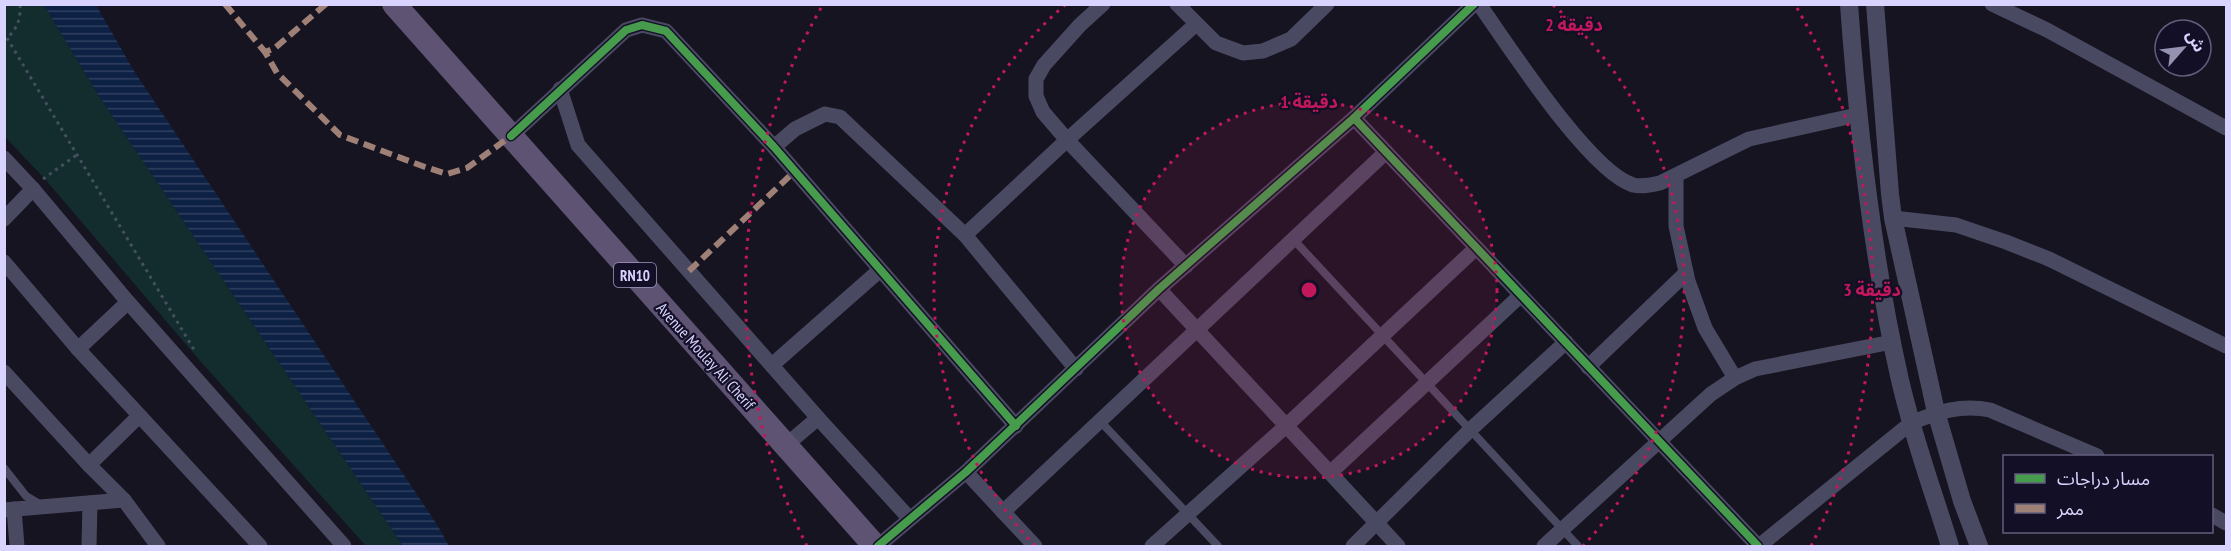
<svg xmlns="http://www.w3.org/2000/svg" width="2231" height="551" viewBox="0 0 2231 551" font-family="'PT Sans Narrow','Noto Sans Arabic',sans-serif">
	<defs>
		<pattern id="water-rules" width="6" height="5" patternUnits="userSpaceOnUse" patternTransform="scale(1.5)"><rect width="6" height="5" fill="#0d2144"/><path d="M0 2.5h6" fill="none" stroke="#304060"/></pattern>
	</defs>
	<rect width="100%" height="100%" fill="#161421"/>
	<polygon fill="#132c2d" points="5,5 44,5 99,96 403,546 366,546 201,362 44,178 5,137"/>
	<polygon fill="url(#water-rules)" points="44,5 96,5 134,71 438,526 449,546 403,546 99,96"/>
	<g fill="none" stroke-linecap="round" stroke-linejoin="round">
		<g stroke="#44505f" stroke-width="3" stroke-dasharray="3 4.5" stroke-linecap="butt">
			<polyline points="7,38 196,353"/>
			<path d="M4 40C17 31 21 19 20 4"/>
			<polyline points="43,179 78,154"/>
		</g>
		<g stroke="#4a4962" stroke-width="8">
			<polyline points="1293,239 1578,546"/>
			<polyline points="1100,421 1218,546"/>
			<polyline points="4,468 26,496 41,505"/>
		</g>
		<g stroke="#4a4962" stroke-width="15">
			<polyline points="1103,4 1080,25 1044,65 1036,79 1036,96 1043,112 1067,140 1186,266"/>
			<polyline points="1177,4 1216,43 1243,53 1263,51 1291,39 1327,4"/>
			<path d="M1479 4C1508 45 1589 171 1633 185 1642 187 1651 185 1660 183L1749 139 1857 115"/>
			<polyline points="1992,4 2047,30 2226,128"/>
			<polyline points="560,89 578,145 818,418"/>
			<polyline points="1354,118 1758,546"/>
			<polyline points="511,136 626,30 642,25 666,31 774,147 1016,426"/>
			<polyline points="774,147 795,129 825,114 840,117 965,235 1076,369"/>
			<polyline points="4,158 33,189 128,302 344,546"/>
			<polyline points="1676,177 1676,226 1688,281 1705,328 1735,378"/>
			<polyline points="1893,218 1956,225 2006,242 2049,259 2226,346"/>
			<polyline points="4,219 33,189"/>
			<polyline points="965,235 1067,140 1195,25"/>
			<polyline points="4,262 78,349 260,546"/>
			<polyline points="1159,289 1398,546"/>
			<polyline points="78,349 128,302"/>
			<polyline points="772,365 880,270"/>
			<polyline points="1588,367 1686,273"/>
			<polyline points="4,372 89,465 124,500 158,546"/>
			<polyline points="785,446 818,418 910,519"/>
			<polyline points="89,465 139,416"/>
			<polyline points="966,472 1035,546"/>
			<polyline points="1330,473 1521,295"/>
			<polyline points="14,509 17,546"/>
			<polyline points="4,510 124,500"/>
			<polyline points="1003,512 1386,152"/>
			<polyline points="2212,515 2226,523"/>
			<polyline points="89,546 90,503"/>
			<polyline points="878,546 966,472 1159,289 1354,118 1474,4"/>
			<polyline points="1152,546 1286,426 1476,248"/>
			<polyline points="1353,546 1470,430 1566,342"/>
			<polyline points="1544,546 1711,394 1735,378 1755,369 1892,342"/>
			<path d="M1759 546 1911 423C1937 412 1961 404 1990 410L2097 456"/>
		</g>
		<g stroke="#4a4962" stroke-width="18">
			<path d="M1849 4C1858 130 1872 257 1900 380 1913 437 1933 491 1950 546"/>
			<polyline points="1875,4 1890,194 1893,218 1936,412 1962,501 1979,546"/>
		</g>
		<polyline stroke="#5e5373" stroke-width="24" points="394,4 875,546"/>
		<g stroke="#9e8076" stroke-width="6" stroke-dasharray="12 6" stroke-linecap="butt">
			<polyline points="225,4 265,52"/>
			<polyline points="326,4 275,48 265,52 277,73 340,135 425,167 447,174 467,168 511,136"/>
			<polyline points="689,271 795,171"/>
		</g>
		<g stroke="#130f26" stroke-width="11">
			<g id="cycleway">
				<polyline points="1354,118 1758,546"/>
				<polyline points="511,136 626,30 642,25 666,31 774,147 1016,426"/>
				<polyline points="878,546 966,472 1159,289 1354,118 1474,4"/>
			</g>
		</g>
		<use href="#cycleway" stroke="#469c4c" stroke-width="8"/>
	</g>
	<circle cx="1309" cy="290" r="188" fill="#c2185b" fill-opacity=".12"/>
	<g fill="none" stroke="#c2185b" stroke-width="3" stroke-dasharray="3 6">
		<circle cx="1309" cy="290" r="188"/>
		<path d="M1035 546A375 375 0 0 1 1065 5M1553 5A375 375 0 0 1 1583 546"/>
		<path d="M807 546A563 563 0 0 1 821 8M1797 8A563 563 0 0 1 1811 546"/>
	</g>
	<g text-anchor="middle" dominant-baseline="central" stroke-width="4.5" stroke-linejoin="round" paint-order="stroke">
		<rect fill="#130f26" stroke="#9e99be" stroke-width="1.5" x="614" y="263" width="42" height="24" rx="4.5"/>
		<g font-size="15" font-weight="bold" fill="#d9d4ff">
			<text x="635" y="275">RN10</text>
		</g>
		<g font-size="16" fill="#d9d4ff" stroke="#130f26">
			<text transform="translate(706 356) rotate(48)">Avenue Moulay Ali Cherif</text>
		</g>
	</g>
	<circle cx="1309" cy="290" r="9" fill="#c2185b" stroke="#130f26" stroke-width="3"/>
	<g font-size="18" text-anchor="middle" font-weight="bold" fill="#c2185b" stroke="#130f26" stroke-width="4.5" stroke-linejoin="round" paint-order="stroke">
		<text x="1574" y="31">2 دقيقة</text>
		<text x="1309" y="108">1 دقيقة</text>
		<text x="1872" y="296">3 دقيقة</text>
	</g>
	<rect width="2231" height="551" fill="none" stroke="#d9d4ff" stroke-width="12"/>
	<rect x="2003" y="455" width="210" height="78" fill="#130f26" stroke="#625e7d" stroke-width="1.5"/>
	<rect x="2015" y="474" width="30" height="9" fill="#469c4c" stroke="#625e7d" stroke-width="1.5"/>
	<text x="2057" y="485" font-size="18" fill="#d9d4ff">مسار دراجات</text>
	<rect x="2015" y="504" width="30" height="9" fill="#9e8076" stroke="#625e7d" stroke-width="1.5"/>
	<text x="2057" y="515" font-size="18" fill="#d9d4ff">ممر</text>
	<g transform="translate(2183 48) rotate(62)"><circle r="28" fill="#130f26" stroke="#625e7d" stroke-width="1.5"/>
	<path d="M0-4.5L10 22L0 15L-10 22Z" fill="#9591b1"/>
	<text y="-9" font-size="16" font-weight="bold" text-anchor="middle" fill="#d9d4ff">ش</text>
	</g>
</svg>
